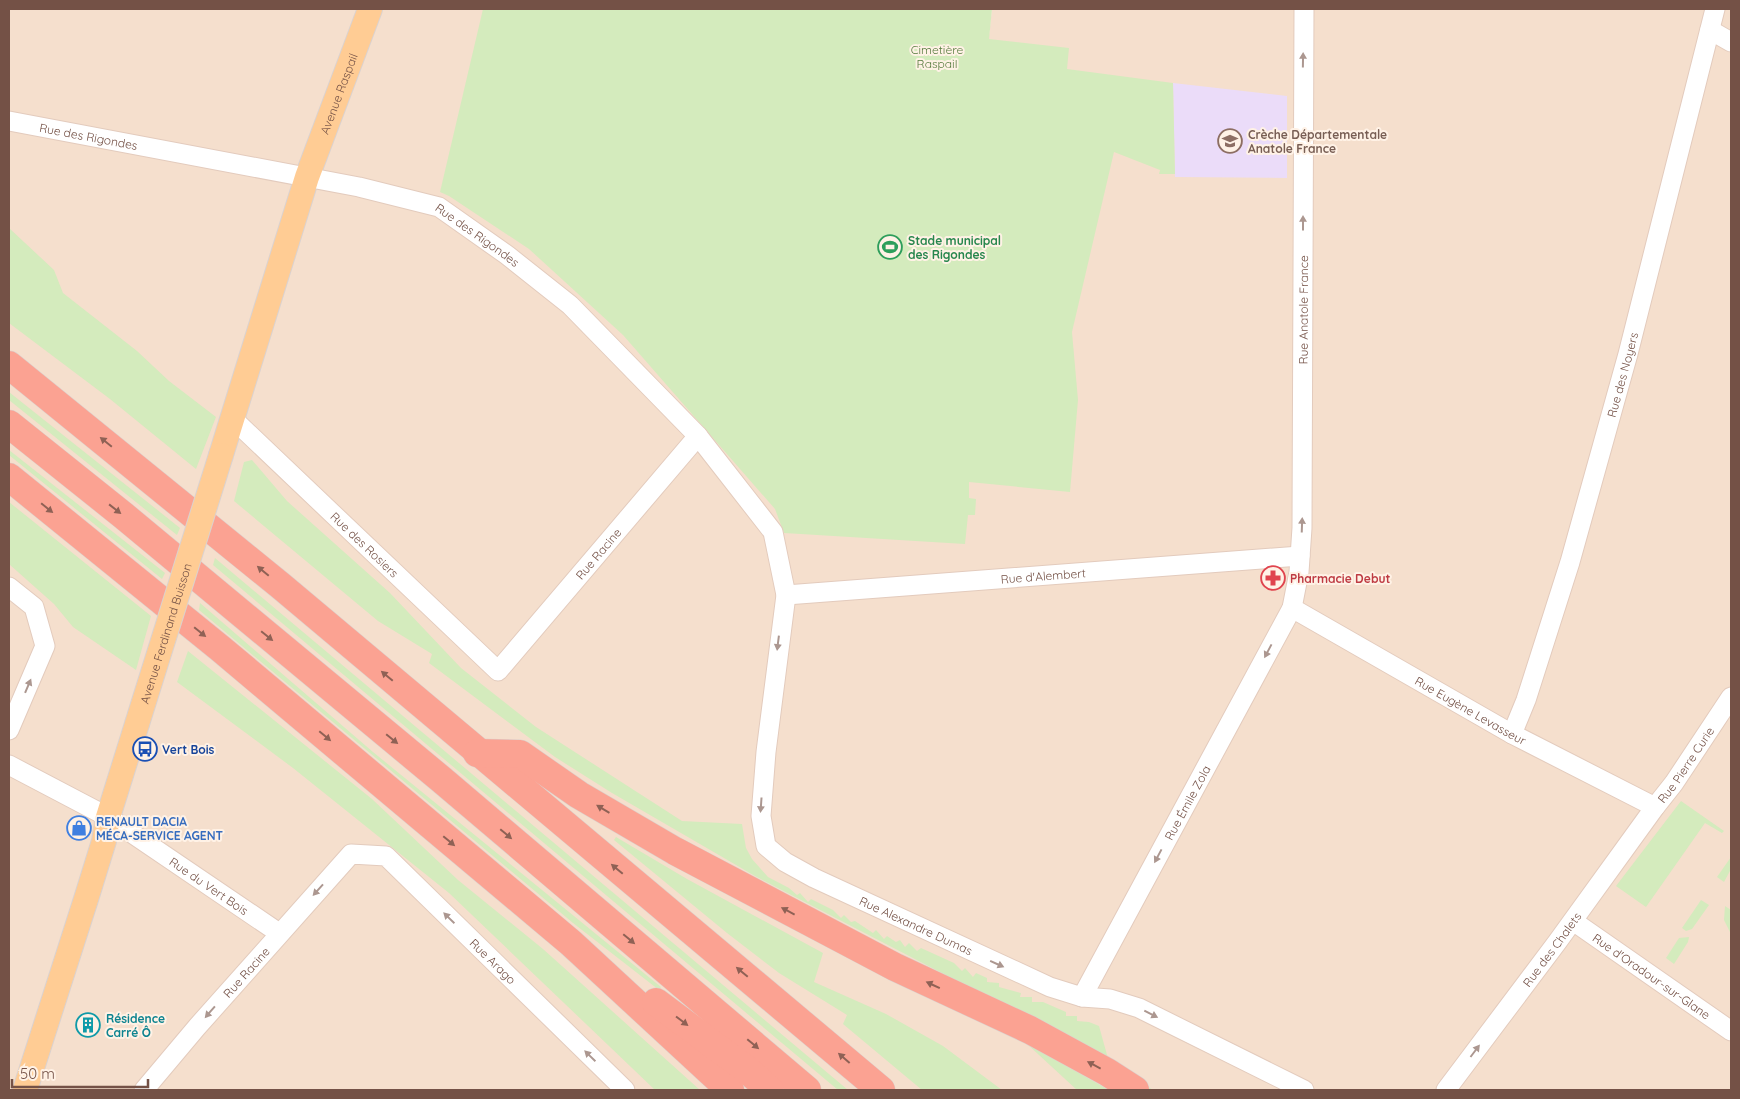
<svg xmlns="http://www.w3.org/2000/svg" width="1740" height="1099" viewBox="0 0 1740 1099" font-family="Quicksand,sans-serif">
	<rect width="100%" height="100%" fill="#fdeede"/>
	<polygon fill="#f5dfcd" points="9,9 535,9 980,114 992,9 1731,9 1731,1090 9,1090"/>
	<polygon fill="#ebdcf9" points="1173,83 1287,96 1287,178 1175,177"/>
	<g fill="#d4ebbd">
		<polygon points="483,9 992,9 989,39 1069,48 1067,69 1173,83 1175,174 1159,174 1160,170 1114,152 1072,332 1078,400 1070,492 969,482 969,498 976,499 975,515 968,515 965,544 784,533 775,509 623,335 529,249 449,196 440,192"/>
		<polygon points="9,228 54,270 63,293 137,351 169,381 216,417 196,469 110,399 9,323"/>
		<polygon points="9,392 180,528 177,535 9,400"/>
		<polygon points="9,450 165,573 162,579 9,455"/>
		<polygon points="252,460 287,501 390,593 461,668 536,727 682,821 742,824 746,848 752,859 768,877 789,888 797,895 800,893 808,902 811,899 833,910 841,918 844,915 851,922 855,921 873,933 876,930 884,939 887,936 896,942 900,940 905,947 909,943 917,951 921,948 954,963 962,971 965,968 973,977 976,973 987,978 987,982 999,983 999,987 1021,993 1020,997 1032,997 1032,1002 1043,1002 1066,1012 1066,1016 1077,1016 1077,1021 1089,1022 1099,1026 1109,1062 1153,1090 1146,1090 1021,1014 755,876 612,793 555,757 429,663 432,654 378,621 234,501 244,462"/>
		<polygon points="9,502 151,616 136,670 73,627 54,604 9,564"/>
		<polygon points="215,558 848,1090 838,1090 213,565"/>
		<polygon points="200,603 373,752 661,987 659,990 573,923 199,610"/>
		<polygon points="188,651 372,799 458,880 543,949 700,1090 655,1090 449,893 293,768 177,682"/>
		<polygon points="1681,801 1724,831 1722,833 1705,823 1646,907 1616,886"/>
		<polygon points="616,837 687,879 823,953 814,982 886,1014 943,1046 1002,1090 922,1090 843,1024 847,1015 779,973 727,933 614,840"/>
		<polygon points="1731,857 1731,869 1724,882 1717,877"/>
		<polygon points="1701,900 1709,905 1692,929 1686,931 1682,928"/>
		<polygon points="1725,906 1731,910 1731,934 1724,920"/>
		<polygon points="1689,937 1688,942 1674,964 1666,958 1679,938"/>
		<polygon points="1026,1043 1109,1090 1077,1090"/>
	</g>
	<g fill="none" stroke-linecap="round" stroke-linejoin="round">
		<g stroke="#e3cbbd" stroke-width="21">
			<g id="minor">
				<polyline points="1710,30 1731,42"/>
				<path id="s1" d="M9 121 359 187 439 207 507 255 570 305 698 436 773 532 786 595 766 752 761 816 766 846 785 862 814 878 1050 987 1082 997 1110 999 1139 1008 1304 1090"/>
				<path id="s2" d="M233 419 498 671 698 436"/>
				<polyline points="9,587 34,607 45,646 9,730"/>
				<path id="s3" d="M786 595 1300 556"/>
				<path id="s4" d="M1292 608 1512 734 1655 807"/>
				<path id="s5" d="M1512 734 1526 700 1570 562 1628 354 1715 9"/>
				<path id="s6" d="M9 765 108 817 279 933"/>
				<path id="s7" d="M1573 921 1731 1031"/>
				<path id="s8" d="M1082 997 1292 608 1299 572 1302 528 1304 9"/>
				<path id="s9" d="M144 1090 197 1027 351 854 386 856 625 1090"/>
				<path id="s10" d="M1446 1090 1558 941 1655 807 1674 783 1731 697"/>
			</g>
		</g>
		<g stroke="#dbd2cf" stroke-width="26">
			<g id="major">
				<path id="s11" d="M221 455 307 177 370 9"/>
				<polyline points="25,1090 87,896 104,841 108,817 137,724"/>
			</g>
		</g>
		<g stroke="#dbd2cf" stroke-width="29">
			<g id="highway">
				<polyline points="9,365 281,586 881,1090"/>
				<polyline points="9,424 124,516 442,780 807,1090"/>
				<polyline points="9,477 221,649 571,943 730,1090"/>
				<polyline points="477,753 520,754 579,795 675,851 895,967 1030,1030 1107,1072 1135,1090"/>
				<polyline points="656,1002 746,1069 770,1090"/>
			</g>
		</g>
		<use href="#minor" stroke="#fff" stroke-width="19"/>
		<use href="#major" stroke="#ffcc94" stroke-width="24"/>
		<use href="#highway" stroke="#fba292" stroke-width="28"/>
		<g stroke="#dbd2cf" stroke-width="26" stroke-linecap="butt">
			<g id="major-bridge">
				<path id="s12" d="M137 724 221 455"/>
			</g>
		</g>
		<use href="#major-bridge" stroke="#ffcc94" stroke-width="24"/>
	</g>
	<defs><path id="oneway-solid" d="M-6-.8H1V-3.2L6.5 0L1 3.2V.8H-6Z" transform="scale(1.25)"/></defs>
	<g fill="#ac9790">
		<use href="#oneway-solid" transform="translate(1303 60) rotate(-89)"/>
		<use href="#oneway-solid" transform="translate(1303 223) rotate(-90)"/>
		<use href="#oneway-solid" transform="translate(1302 525) rotate(-88)"/>
		<use href="#oneway-solid" transform="translate(778 643) rotate(97)"/>
		<use href="#oneway-solid" transform="translate(1268 651) rotate(118)"/>
		<use href="#oneway-solid" transform="translate(28 686) rotate(-67)"/>
		<use href="#oneway-solid" transform="translate(761 805) rotate(94)"/>
		<use href="#oneway-solid" transform="translate(1158 856) rotate(118)"/>
		<use href="#oneway-solid" transform="translate(318 890) rotate(132)"/>
		<use href="#oneway-solid" transform="translate(449 918) rotate(-136)"/>
		<use href="#oneway-solid" transform="translate(997 964) rotate(24)"/>
		<use href="#oneway-solid" transform="translate(210 1012) rotate(131)"/>
		<use href="#oneway-solid" transform="translate(1151 1014) rotate(27)"/>
		<use href="#oneway-solid" transform="translate(1475 1051) rotate(-53)"/>
		<use href="#oneway-solid" transform="translate(590 1056) rotate(-136)"/>
	</g>
	<g fill="#8f6155">
		<use href="#oneway-solid" transform="translate(106 442) rotate(-141)"/>
		<use href="#oneway-solid" transform="translate(47 508) rotate(39)"/>
		<use href="#oneway-solid" transform="translate(115 509) rotate(38)"/>
		<use href="#oneway-solid" transform="translate(263 571) rotate(-140)"/>
		<use href="#oneway-solid" transform="translate(200 632) rotate(39)"/>
		<use href="#oneway-solid" transform="translate(267 636) rotate(39)"/>
		<use href="#oneway-solid" transform="translate(387 676) rotate(-140)"/>
		<use href="#oneway-solid" transform="translate(325 736) rotate(40)"/>
		<use href="#oneway-solid" transform="translate(392 739) rotate(39)"/>
		<use href="#oneway-solid" transform="translate(603 809) rotate(-149)"/>
		<use href="#oneway-solid" transform="translate(506 834) rotate(40)"/>
		<use href="#oneway-solid" transform="translate(449 841) rotate(40)"/>
		<use href="#oneway-solid" transform="translate(617 869) rotate(-140)"/>
		<use href="#oneway-solid" transform="translate(788 911) rotate(-152)"/>
		<use href="#oneway-solid" transform="translate(629 939) rotate(40)"/>
		<use href="#oneway-solid" transform="translate(742 972) rotate(-140)"/>
		<use href="#oneway-solid" transform="translate(933 985) rotate(-155)"/>
		<use href="#oneway-solid" transform="translate(682 1021) rotate(37)"/>
		<use href="#oneway-solid" transform="translate(753 1044) rotate(40)"/>
		<use href="#oneway-solid" transform="translate(844 1058) rotate(-139)"/>
		<use href="#oneway-solid" transform="translate(1094 1065) rotate(-152)"/>
	</g>
	<defs>
		<g id="school-ring" transform="scale(1.25)"><circle r="9.5" fill="#fff2e6" stroke="#8d6e63" stroke-width="1.5"/><path d="M0-5L7-2L0 1L-7-2ZM-4 1L0 2.5L4 1V4Q0 6-4 4Z" fill="#8d6e63"/></g>
		<g id="stadium-ring" transform="scale(1.25)"><circle r="9.5" fill="#fff2e6" stroke="#2e9e5b" stroke-width="1.5"/><path d="M0-5a6.5 5 0 1 0 0 10a6.5 5 0 1 0 0-10ZM-3.5-1.8h7v3.6h-7Z" fill="#2e9e5b"/></g>
		<g id="pharmacy-ring" transform="scale(1.25)"><circle r="9.5" fill="#fff2e6" stroke="#e0444e" stroke-width="1.5"/><path d="M-2-6h4v4h4v4h-4v4h-4v-4h-4v-4h4Z" fill="#e0444e"/></g>
		<g id="bus-ring" transform="scale(1.25)"><circle r="9.5" fill="#fff2e6" stroke="#1a4fb4" stroke-width="1.5"/><path d="M-5-6H5V4H4V6H2V4H-2V6H-4V4H-5ZM-3.5-4V0h7V-4ZM-3.5 1.2v1.5H-2V1.2ZM2 1.2v1.5H3.5V1.2Z" fill="#1a4fb4"/></g>
		<g id="shop-ring" transform="scale(1.25)"><circle r="9.5" fill="#fff2e6" stroke="#3f7fe0" stroke-width="1.5"/><path d="M-5-2.5h2.3a2.7 3.5 0 0 1 5.4 0H5L5.5 6h-11ZM-1.5-2.5h3a1.5 2.3 0 0 0-3 0Z" fill="#3f7fe0"/></g>
		<g id="building-ring" transform="scale(1.25)"><circle r="9.5" fill="#fff2e6" stroke="#0f9aa8" stroke-width="1.5"/><path d="M-4-6H4V6H1V3H-1V6H-4ZM-2.5-4.3h1.7v1.8h-1.7ZM.8-4.3h1.7v1.8H.8ZM-2.5-1h1.7V.8h-1.7ZM.8-1h1.7V.8H.8Z" fill="#0f9aa8"/></g>
	</defs>
	<g fill-rule="evenodd">
		<use href="#school-ring" x="1230" y="141"/>
		<use href="#stadium-ring" x="890" y="247"/>
		<use href="#pharmacy-ring" x="1273" y="578"/>
		<use href="#bus-ring" x="145" y="749"/>
		<use href="#shop-ring" x="79" y="828"/>
		<use href="#building-ring" x="88" y="1025"/>
	</g>
	<g text-anchor="middle" dominant-baseline="central" stroke-width="4" stroke-linejoin="round" paint-order="stroke">
		<g font-size="12" fill="#557a3d" stroke="#fff2e6">
			<text x="937" y="49">Cimetière<tspan x="937" dy="14">Raspail</tspan></text>
		</g>
		<g font-size="12" fill="#745146" stroke="#fff2e6">
			<text stroke="none"><textPath href="#s11" startOffset="380">Avenue Raspail</textPath></text>
			<text stroke="none"><textPath href="#s1" startOffset="81">Rue des Rigondes</textPath></text>
			<text stroke="none"><textPath href="#s1" startOffset="486">Rue des Rigondes</textPath></text>
			<text stroke="none"><textPath href="#s8" startOffset="741">Rue Anatole France</textPath></text>
			<text stroke="none"><textPath href="#s5" startOffset="376">Rue des Noyers</textPath></text>
			<text stroke="none"><textPath href="#s2" startOffset="182">Rue des Rosiers</textPath></text>
			<text stroke="none"><textPath href="#s2" startOffset="520">Rue Racine</textPath></text>
			<text stroke="none"><textPath href="#s3" startOffset="258">Rue d'Alembert</textPath></text>
			<text stroke="none"><textPath href="#s12" startOffset="95">Avenue Ferdinand Buisson</textPath></text>
			<text stroke="none"><textPath href="#s4" startOffset="206">Rue Eugène Levasseur</textPath></text>
			<text stroke="none"><textPath href="#s10" startOffset="404">Rue Pierre Curie</textPath></text>
			<text stroke="none"><textPath href="#s8" startOffset="221">Rue Émile Zola</textPath></text>
			<text stroke="none"><textPath href="#s6" startOffset="234">Rue du Vert Bois</textPath></text>
			<text stroke="none"><textPath href="#s1" startOffset="1395">Rue Alexandre Dumas</textPath></text>
			<text stroke="none"><textPath href="#s10" startOffset="176">Rue des Chalets</textPath></text>
			<text stroke="none"><textPath href="#s9" startOffset="499">Rue Arago</textPath></text>
			<text stroke="none"><textPath href="#s9" startOffset="156">Rue Racine</textPath></text>
			<text stroke="none"><textPath href="#s7" startOffset="96">Rue d'Oradour-sur-Glane</textPath></text>
		</g>
		<g font-size="12" font-weight="bold" fill="#785e54" stroke="#fff2e6" text-anchor="start">
			<text x="1248" y="134">Crèche Départementale<tspan x="1248" dy="14">Anatole France</tspan></text>
		</g>
		<g font-size="12" font-weight="bold" fill="#27864d" stroke="#fff2e6" text-anchor="start">
			<text x="908" y="240">Stade municipal<tspan x="908" dy="14">des Rigondes</tspan></text>
		</g>
		<g font-size="12" font-weight="bold" fill="#be3a42" stroke="#fff2e6" text-anchor="start">
			<text x="1290" y="578">Pharmacie Debut</text>
		</g>
		<g font-size="12" font-weight="bold" fill="#164399" stroke="#fff2e6" text-anchor="start">
			<text x="162" y="749">Vert Bois</text>
		</g>
		<g font-size="12" font-weight="bold" fill="#366cbe" stroke="#fff2e6" text-anchor="start">
			<text x="96" y="821">RENAULT DACIA<tspan x="96" dy="14">MÉCA-SERVICE AGENT</tspan></text>
		</g>
		<g font-size="12" font-weight="bold" fill="#0d838f" stroke="#fff2e6" text-anchor="start">
			<text x="106" y="1018">Résidence<tspan x="106" dy="14">Carré Ô</tspan></text>
		</g>
	</g>
	<rect width="1740" height="1099" fill="none" stroke="#745146" stroke-width="20"/>
	<path d="M12 1079v8h136v-8" fill="none" stroke="#745146" stroke-width="2.5"/>
	<text x="20" y="1079" font-size="15" fill="#745146" stroke="#fff2e6" stroke-width="4" paint-order="stroke">50 m</text>
</svg>
